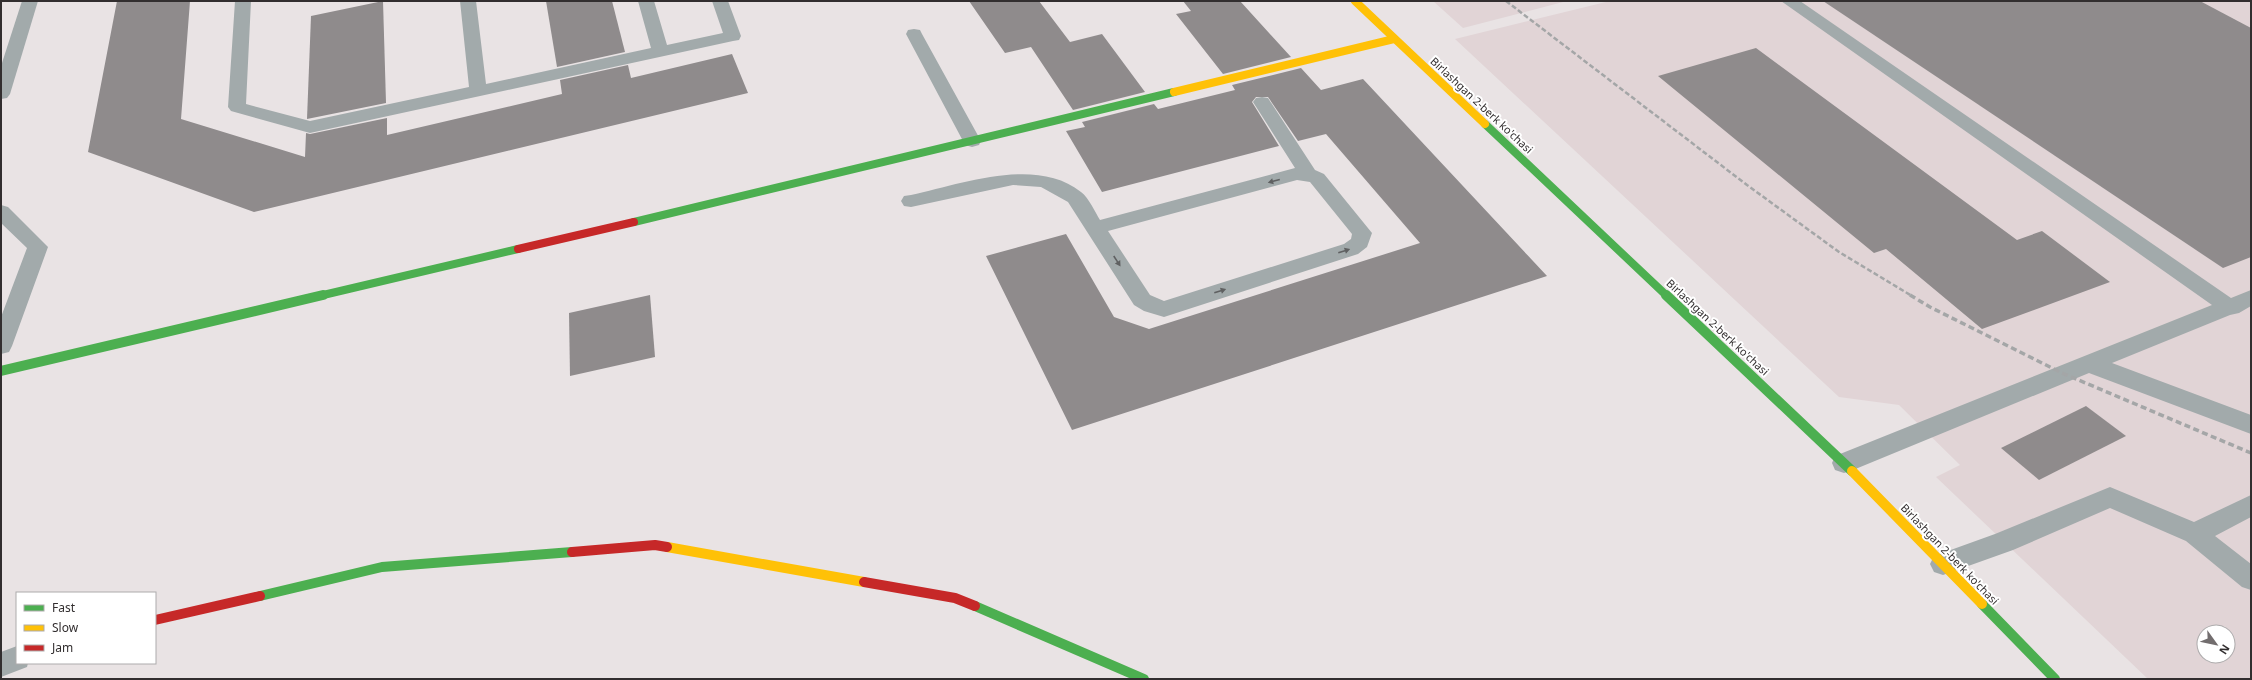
<svg xmlns="http://www.w3.org/2000/svg" width="2252" height="680" viewBox="0 0 2252 680" font-family="'Noto Sans',sans-serif">
	<rect width="100%" height="100%" fill="#e9e3e4"/>
	<g fill="#e1d4d6" fill-rule="evenodd">
		<polygon points="1433,1 1567,1 1463,28"/>
		<path d="M1610 1H2251V679H2148L1936 477 1960 465 1899 405 1839 397 1455 39ZM2204 632H2228V656H2204Z"/>
	</g>
	<g fill="#8f8b8c">
		<polygon points="117,1 190,1 181,119 305,157 306,133 310,134 387,118 387,135 562,94 560,80 628,65 631,78 732,54 748,93 254,212 88,152"/>
		<polygon points="383,1 386,103 307,119 311,16"/>
		<polygon points="546,1 612,1 625,52 557,67"/>
		<polygon points="969,1 1039,1 1070,42 1102,34 1145,92 1073,110 1031,47 1005,53"/>
		<polygon points="1183,1 1240,1 1291,57 1223,74 1176,14 1191,11"/>
		<polygon points="1823,1 2200,1 2251,28 2251,257 2223,268"/>
		<polygon points="1756,48 2017,240 2042,231 2110,282 1982,329 1886,249 1874,253 1658,76"/>
		<polygon points="1301,68 1321,90 1363,79 1547,276 1072,430 986,256 1066,234 1114,317 1149,329 1420,243 1326,134 1298,141 1268,97 1256,97 1252,102 1279,146 1102,192 1066,131 1085,127 1082,122 1154,104 1158,109 1235,90 1232,85"/>
		<polygon points="650,295 655,357 570,376 569,313"/>
		<polygon points="2086,406 2126,436 2039,480 2001,448"/>
	</g>
	<g fill="none" stroke-linecap="round" stroke-linejoin="round">
		<g fill="#a2aaab" fill-rule="evenodd">
			<polygon points="22,1 38,1 10,94 7,98 1,99 1,66"/>
			<polygon points="235,1 251,1 246,104 310,121 469,87 460,1 476,1 486,84 651,48 638,1 654,1 667,45 723,33 712,1 728,1 741,36 739,40 733,41 310,133 231,111 228,107"/>
			<polygon points="1781,1 1800,1 2231,298 2251,290 2251,306 2239,313 2230,315 2112,363 2251,415 2251,434 2089,373 1853,470 1844,473 1835,470 1832,463 1835,456 2212,305"/>
			<polygon points="914,29 920,30 922,34 981,141 979,145 972,147 965,145 963,141 906,34 908,30"/>
			<path d="M1262 97 1268 98 1315 170 1324 174 1372 233 1367 247 1358 254 1164 317 1144 311 1134 305 1068 202 1041 187 1013 185 911 207 904 206 901 201 904 196 911 195C962 184 1036 156 1081 192 1089 198 1095 212 1100 220L1295 168 1253 102 1256 98ZM1297 180 1310 182 1352 234 1351 239 1344 244 1164 301 1150 295 1108 231Z"/>
			<polygon points="1,205 8,207 48,247 12,346 9,352 1,354 1,317 27,248 1,223"/>
			<polygon points="2110,487 2194,522 2251,495 2251,517 2215,536 2251,564 2251,590 2242,587 2186,541 2110,508 2013,550 1943,575 1934,572 1930,564 1934,556 1995,534"/>
		</g>
		<polygon fill="#a2aaab" fill-rule="evenodd" points="17,646 17,663 28,663 27,667 1,677 1,652"/>
		<g stroke="#4caf50" stroke-width="8">
			<polyline points="1485,124 1667,296"/>
			<polyline points="634,222 1174,92"/>
			<polyline points="319,296 518,249"/>
		</g>
		<g stroke="#4caf50" stroke-width="10">
			<polyline points="1666,295 1852,471"/>
			<polyline points="1,371 323,295"/>
			<polyline points="260,596 382,567 572,552"/>
			<polyline points="1982,604 2055,679"/>
			<polyline points="975,606 1144,679"/>
		</g>
		<g stroke="#ffc107" stroke-width="8">
			<polyline points="1355,1 1485,124"/>
			<polyline points="1174,92 1394,39"/>
		</g>
		<g stroke="#ffc107" stroke-width="10">
			<polyline points="1852,471 1982,604"/>
			<polyline points="667,547 864,582"/>
		</g>
		<polyline stroke="#c62828" stroke-width="8" points="518,249 634,222"/>
		<g stroke="#c62828" stroke-width="10">
			<polyline points="572,552 655,545 667,547"/>
			<polyline points="864,582 955,598 975,606"/>
			<polyline points="155,620 260,596"/>
		</g>
		<polyline stroke="#a4a6a7" stroke-width="2.5" stroke-dasharray="5 2.5" stroke-linecap="butt" points="1506,1 1747,185 1839,252 1912,296"/>
		<polyline stroke="#a4a6a7" stroke-width="3.5" stroke-dasharray="6 3.5" stroke-linecap="butt" points="1910,295 1930,307 2062,373 2251,453"/>
	</g>
	<defs><path id="oneway-solid" d="M-6-.8H1V-3.2L6.5 0L1 3.2V.8H-6Z"/></defs>
	<g fill="#5f6061">
		<use href="#oneway-solid" transform="translate(1274 181) rotate(165)"/>
		<use href="#oneway-solid" transform="translate(1344 251) rotate(-18)"/>
		<use href="#oneway-solid" transform="translate(1117 261) rotate(57)"/>
		<use href="#oneway-solid" transform="translate(1220 291) rotate(-18)"/>
	</g>
	<g text-anchor="middle" dominant-baseline="central" stroke-width="4" stroke-linejoin="round" paint-order="stroke">
		<g font-size="11" fill="#322e2f" stroke="#fff">
			<text transform="translate(1482 105) rotate(43)">Birlashgan 2-berk ko'chasi</text>
			<text transform="translate(1718 327) rotate(43)">Birlashgan 2-berk ko'chasi</text>
			<text transform="translate(1950 554) rotate(46)">Birlashgan 2-berk ko'chasi</text>
		</g>
	</g>
	<rect width="2252" height="680" fill="none" stroke="#322e2f" stroke-width="4"/>
	<rect x="16" y="592" width="140" height="72" fill="#ffffff" stroke="#adabac"/>
	<rect x="24" y="605" width="20" height="6" fill="#4caf50" stroke="#adabac"/>
	<text x="52" y="612" font-size="12" fill="#322e2f">Fast</text>
	<rect x="24" y="625" width="20" height="6" fill="#ffc107" stroke="#adabac"/>
	<text x="52" y="632" font-size="12" fill="#322e2f">Slow</text>
	<rect x="24" y="645" width="20" height="6" fill="#c62828" stroke="#adabac"/>
	<text x="52" y="652" font-size="12" fill="#322e2f">Jam</text>
	<g transform="translate(2216 644) rotate(123)"><circle r="19" fill="#ffffff" stroke="#adabac"/>
	<path d="M0-3L7 15L0 10L-7 15Z" fill="#726d6e"/>
	<text y="-6" font-size="11" font-weight="bold" text-anchor="middle" fill="#322e2f">N</text>
	</g>
</svg>
